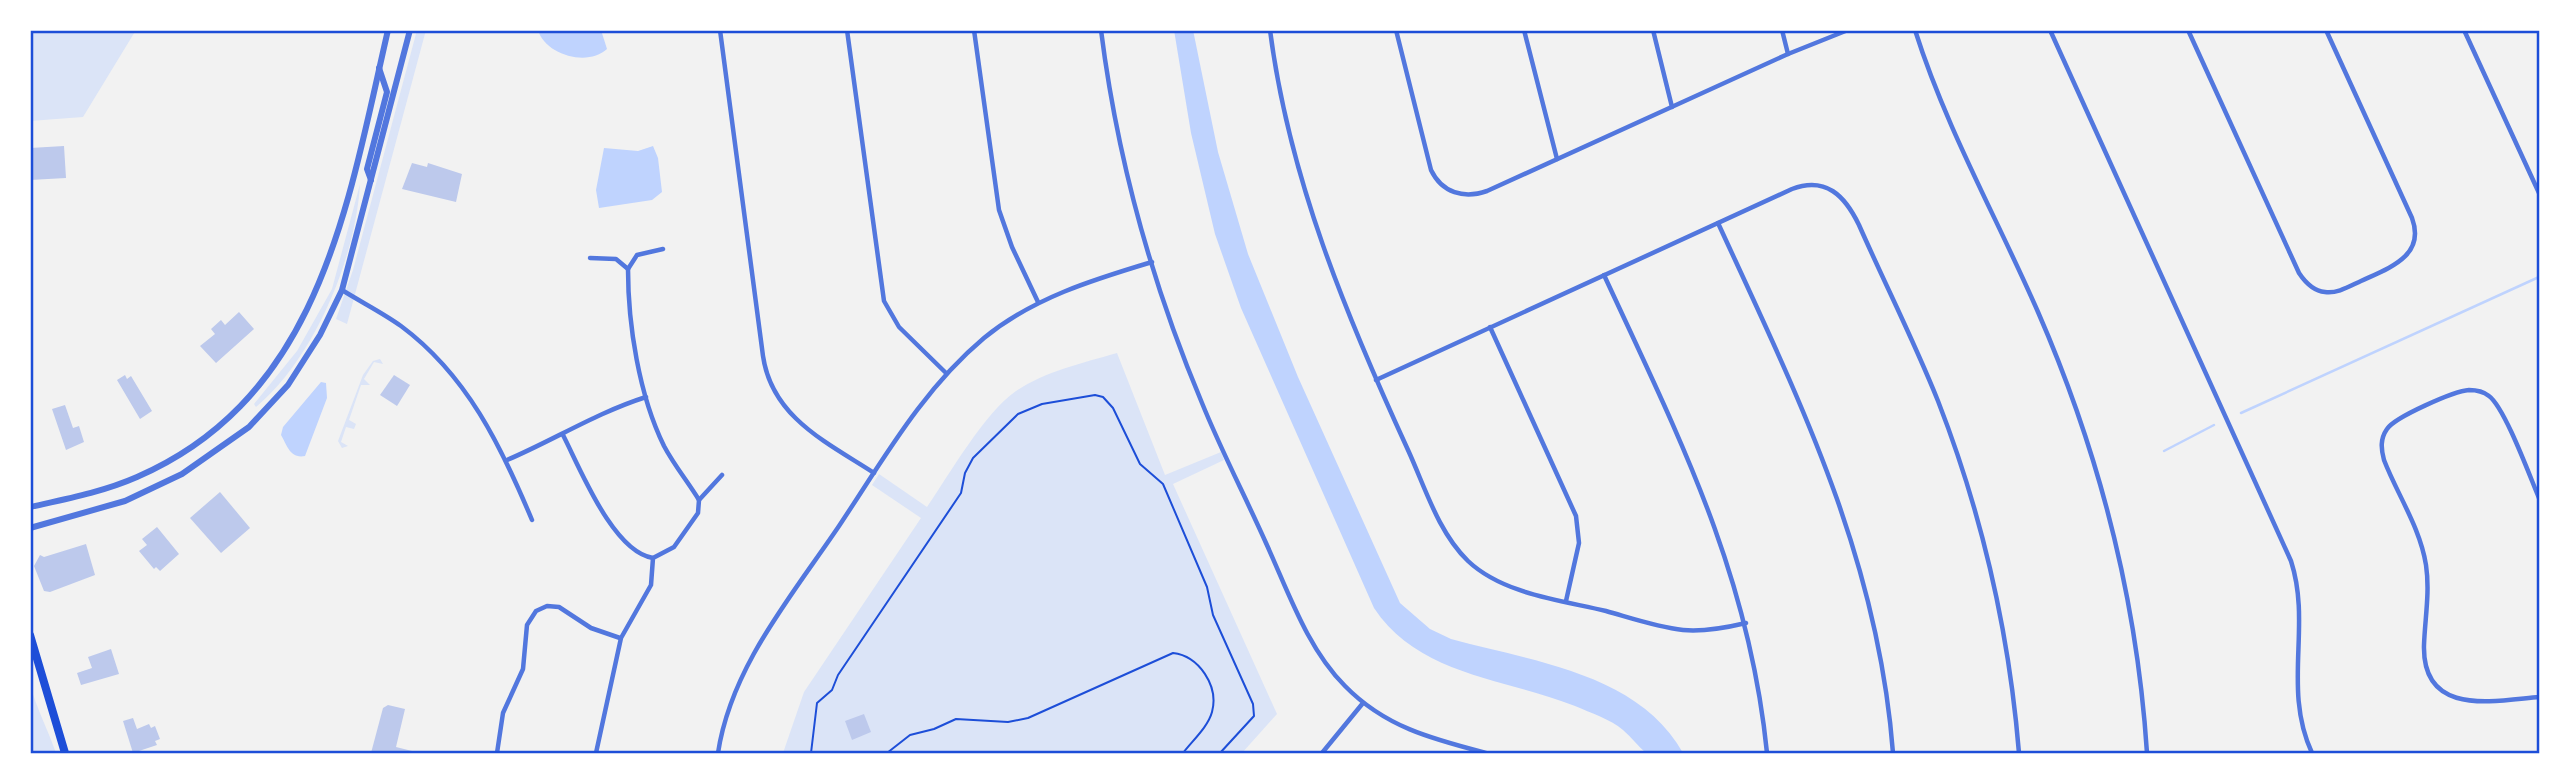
<svg xmlns="http://www.w3.org/2000/svg" width="2569" height="783" viewBox="0 0 2569 783" font-family="Lato,sans-serif">
	<rect width="100%" height="100%" fill="#f2f2f2"/>
	<g fill="#dbe4f7">
		<polygon points="30,30 136,30 83,117 30,121"/>
		<polygon points="417,30 426,30 347,324 336,319 353,270"/>
		<path d="M360 184C356 257 314 359 256 407L254 404 297 351 332 289Z"/>
		<path d="M1117 353 1165 475 1221 452 1224 460 1173 484 1277 714 1242 753H783L804 692 921 518 872 485 879 474 927 507C949 475 985 412 1016 391 1046 371 1083 363 1117 353Z"/>
		<polygon points="380,359 383,364 374,362 364,379 370,385 361,385 349,420 356,424 354,429 346,427 341,442 348,446 342,448 338,441 363,375 373,361"/>
		<path d="M30 685C37 709 48 730 56 753H30Z"/>
	</g>
	<g fill="#bfd3fe">
		<path d="M538 30H601L607 49C588 67 545 55 538 30Z"/>
		<path d="M1174 30H1193L1218 152 1248 254 1298 377 1400 603 1430 629 1451 639C1531 661 1639 673 1683 753H1646C1638 746 1631 737 1623 730 1610 719 1591 713 1575 706 1505 678 1419 676 1374 608L1241 308 1215 234 1191 133Z"/>
		<polygon points="653,146 658,158 662,192 652,200 599,208 596,190 604,148 638,151"/>
		<path d="M321 382 326 383 327 398 305 456C290 459 287 445 281 435L283 427Z"/>
	</g>
	<g fill="none" stroke-linecap="round" stroke-linejoin="round">
		<g stroke="#bfd3fe" stroke-width="2.5">
			<polyline points="2241,413 2539,277"/>
			<polyline points="2164,451 2214,425"/>
		</g>
	</g>
	<g fill="#bdc9ec">
		<polygon points="64,146 66,178 30,180 30,148"/>
		<polygon points="412,163 427,167 428,163 462,174 456,202 402,189"/>
		<polygon points="239,312 254,329 216,363 200,346 215,334 211,329 221,320 225,325"/>
		<polygon points="125,375 127,379 131,376 152,411 140,419 117,380"/>
		<polygon points="394,375 410,385 397,406 380,395"/>
		<polygon points="65,405 73,428 79,426 84,442 66,450 52,409"/>
		<polygon points="220,492 250,528 221,553 190,518"/>
		<polygon points="157,527 179,554 160,571 156,567 154,569 139,551 147,545 142,539"/>
		<polygon points="86,544 95,575 50,592 44,591 34,566 40,555 44,557"/>
		<polygon points="111,649 119,674 81,685 77,673 92,668 88,657"/>
		<polygon points="388,705 405,709 396,747 420,753 371,753 383,708"/>
		<polygon points="864,714 871,732 852,740 845,721"/>
		<polygon points="133,718 137,729 149,724 151,728 155,726 160,739 155,741 157,745 133,753 123,721"/>
	</g>
	<g fill="none" stroke-linecap="round" stroke-linejoin="round">
		<g stroke="#1d4ed8" stroke-width="2">
			<polyline points="811,753 817,703 832,690 838,675 961,493 965,473 973,458 1018,414 1042,404 1095,395 1103,397 1113,408 1140,464 1163,484 1207,587 1213,615 1253,704 1254,716 1220,753"/>
			<path d="M887 753 910 735 934 729 956 719 1008 722 1028 718 1173 653C1199 656 1219 686 1212 712 1208 727 1192 741 1183 753"/>
		</g>
		<g stroke="#5277de" stroke-width="4.5">
			<path d="M720 30 763 356C772 417 826 442 874 473"/>
			<polyline points="847,30 884,301 899,327 946,373"/>
			<polyline points="974,30 999,210 1012,247 1038,302"/>
			<path d="M1101 30C1117 157 1152 284 1202 403 1221 450 1245 496 1266 543 1288 591 1307 648 1345 686 1385 727 1432 739 1486 753"/>
			<path d="M1270 30C1289 178 1346 315 1408 450 1425 487 1438 532 1468 561 1503 594 1560 600 1606 611 1631 618 1657 627 1683 630 1704 632 1725 628 1746 623"/>
			<path d="M1396 30 1431 170C1442 193 1464 199 1487 191L1788 54 1848 30"/>
			<polyline points="1524,30 1557,159"/>
			<polyline points="1653,30 1672,107"/>
			<polyline points="1782,30 1788,54"/>
			<path d="M1915 30C1946 128 1997 218 2038 312 2099 452 2137 600 2147 753"/>
			<path d="M2050 30 2291 561C2312 626 2282 688 2312 753"/>
			<path d="M2188 30 2299 273C2305 282 2313 291 2325 292 2337 294 2350 286 2361 281 2389 268 2426 256 2412 218L2326 30"/>
			<polyline points="2464,30 2539,193"/>
			<path d="M1718 223C1799 399 1878 557 1893 753"/>
			<polyline points="590,258 616,259 628,269 637,255 663,249"/>
			<path d="M628 269C628 325 639 395 664 446 674 465 688 482 699 500"/>
			<path d="M1604 275C1679 437 1749 573 1767 753"/>
			<path d="M342 290C361 302 383 313 401 326 467 375 501 446 532 520"/>
			<polyline points="1490,327 1576,516 1579,543 1566,601"/>
			<path d="M1376 380 1792 189C1826 176 1845 196 1859 225 1885 284 1914 341 1938 401 1982 514 2009 632 2019 753"/>
			<path d="M563 435C580 468 613 552 653 558"/>
			<path d="M507 460C554 440 596 413 646 397"/>
			<path d="M2539 498C2530 477 2505 408 2489 396 2484 392 2476 390 2469 390 2454 391 2395 417 2387 429 2380 439 2381 449 2384 460 2397 494 2420 527 2426 565 2430 592 2425 618 2424 645 2422 717 2493 701 2539 697"/>
			<polyline points="497,753 503,713 523,669 527,625 536,611 547,606 559,607 591,628 620,638"/>
			<polyline points="596,753 621,638 651,585 653,558 674,547 698,513 699,500 722,475"/>
			<path d="M718 753C731 667 791 597 839 526 883 460 922 390 984 338 1033 298 1092 280 1152 262"/>
			<polyline points="1322,753 1363,703"/>
		</g>
		<g stroke="#5277de" stroke-width="6">
			<polyline points="371,180 367,169 387,92 379,68"/>
			<path d="M30 507C66 499 103 492 137 477 321 397 348 203 388 30"/>
			<polyline points="30,528 125,501 182,474 249,427 288,385 320,335 342,290 410,30"/>
		</g>
		<polyline stroke="#1d4ed8" stroke-width="8" points="30,635 65,753"/>
	</g>
	<rect width="2569" height="783" fill="none" stroke="#ffffff" stroke-width="63"/>
	<rect x="32" y="32" width="2506" height="720" fill="none" stroke="#1d4ed8" stroke-width="2.5"/>
</svg>
